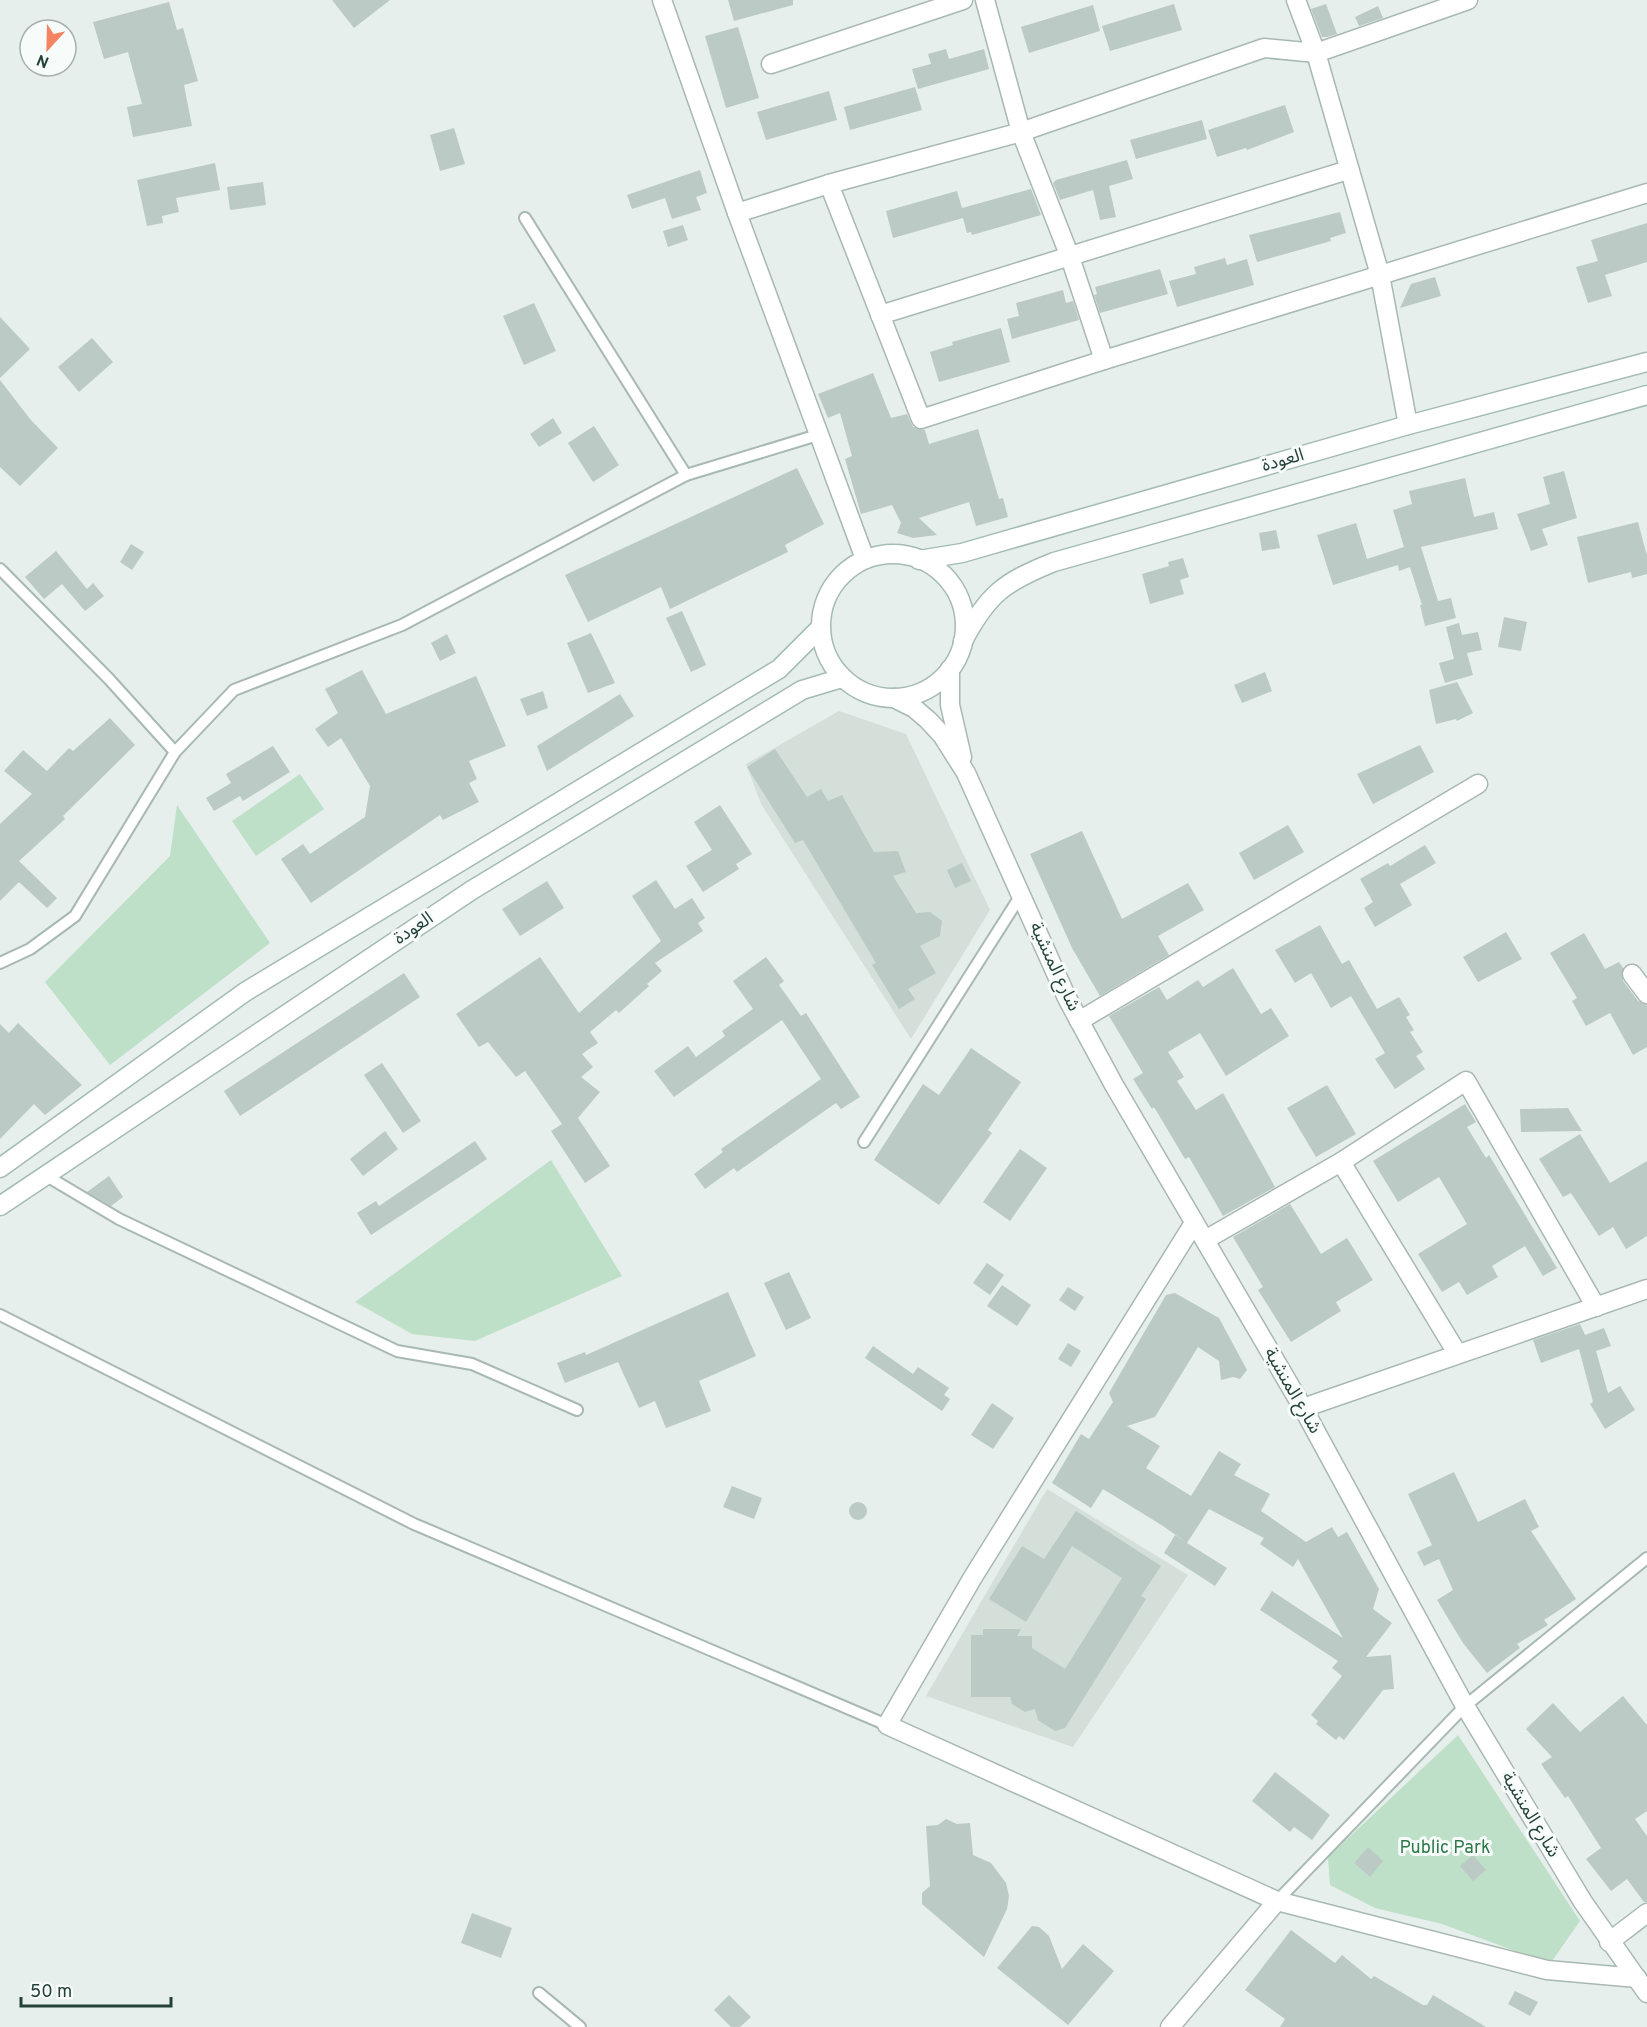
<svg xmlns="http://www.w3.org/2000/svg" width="1647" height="2027" viewBox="0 0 1647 2027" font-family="Overpass,'Noto Sans Arabic',sans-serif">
	<rect width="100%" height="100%" fill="#e6efeb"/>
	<g fill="#d4dfda">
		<polygon points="839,711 906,734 990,910 911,1039 761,804 746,764"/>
		<polygon points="1047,1489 1188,1575 1073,1747 926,1696"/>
	</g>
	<g fill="#bfe0c8">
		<polygon points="300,774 324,809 256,856 232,821"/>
		<polygon points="177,805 270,943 110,1065 45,982 170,856"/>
		<polygon points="551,1160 622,1276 475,1341 412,1334 355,1302"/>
		<polygon points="1458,1735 1580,1921 1550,1964 1442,1924 1375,1908 1330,1885 1328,1857"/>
	</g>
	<g fill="#bbcac4">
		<polygon points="332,0 390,0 354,28"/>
		<polygon points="728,0 793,0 793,5 734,21"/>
		<polygon points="169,2 177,30 183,28 198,81 184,85 192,126 133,137 127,107 142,104 128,52 104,59 93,22"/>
		<polygon points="1174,4 1182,30 1110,51 1102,26"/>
		<polygon points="1326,4 1337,34 1327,37 1322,37 1311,9"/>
		<polygon points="1093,5 1100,31 1029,53 1021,27"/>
		<polygon points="1378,6 1383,18 1359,26 1355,17"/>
		<polygon points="738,27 759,98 726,108 705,36"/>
		<polygon points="946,49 949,59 984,49 989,69 918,89 912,69 931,64 928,54"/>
		<polygon points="915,87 922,110 850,130 844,107"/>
		<polygon points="829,91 837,120 766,140 757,112"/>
		<polygon points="1285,105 1294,132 1247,150 1246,148 1217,157 1208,130"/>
		<polygon points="1202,120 1207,139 1136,159 1130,140"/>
		<polygon points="454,128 465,164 440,171 430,135"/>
		<polygon points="1127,160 1133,179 1109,186 1116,217 1100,220 1093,190 1060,200 1053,183 1056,180"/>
		<polygon points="215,163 220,190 176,198 179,212 162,216 163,223 147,226 137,180"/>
		<polygon points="700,170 707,193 696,197 701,210 672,219 665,198 632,209 627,195"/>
		<polygon points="263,182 266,205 230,210 227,187"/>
		<polygon points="1031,189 1041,215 972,235 971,232 967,233 963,218 893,238 886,211 957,191 962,208"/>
		<polygon points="1340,212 1346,233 1330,238 1331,241 1257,262 1249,235"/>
		<polygon points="1647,223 1647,262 1605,275 1612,296 1588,303 1576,267 1598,261 1591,240"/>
		<polygon points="683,225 688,240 668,247 663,231"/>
		<polygon points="1225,258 1227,265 1247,259 1254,285 1177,307 1169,281 1196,274 1194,267"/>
		<polygon points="1160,269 1168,294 1100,313 1094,295 1097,294 1095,287"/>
		<polygon points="1435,277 1441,296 1400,308 1411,284"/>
		<polygon points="1063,290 1066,303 1073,301 1079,320 1012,339 1007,319 1019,316 1016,303"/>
		<polygon points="534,303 556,351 524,365 503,316"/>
		<polygon points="0,317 30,349 0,378"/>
		<polygon points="1001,328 1010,362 939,382 930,352 953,345 952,342"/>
		<polygon points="92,338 113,362 79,392 58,367"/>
		<polygon points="873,373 891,418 907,414 913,427 925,430 929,444 978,429 999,499 1003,498 1008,517 976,526 969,502 919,518 937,535 913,538 897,533 901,523 892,505 861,514 845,459 852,456 840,413 828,418 818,394"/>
		<polygon points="0,380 30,419 58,448 20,486 0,467"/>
		<polygon points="553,418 562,433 539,447 530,434"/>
		<polygon points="594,426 619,465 593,482 568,443"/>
		<polygon points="797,468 824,524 785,545 788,552 670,609 661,587 588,622 565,575"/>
		<polygon points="1564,471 1577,518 1542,529 1548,545 1531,551 1517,514 1550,504 1543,477"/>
		<polygon points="1465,478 1474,517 1494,512 1498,529 1421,547 1438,601 1451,598 1456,618 1425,626 1420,605 1422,605 1410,567 1399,571 1398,565 1333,585 1317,535 1356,523 1367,559 1404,547 1393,510 1412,504 1409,491"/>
		<polygon points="1638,522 1647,556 1647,574 1632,578 1631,572 1588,583 1577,537"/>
		<polygon points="1276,530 1280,548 1262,551 1259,533"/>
		<polygon points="131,544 144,552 132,570 120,562"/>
		<polygon points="56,551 87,589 93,583 104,596 85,611 62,584 44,599 25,577"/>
		<polygon points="1183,558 1189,577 1180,580 1184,594 1150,604 1142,574 1169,566 1168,562"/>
		<polygon points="682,611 706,665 691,672 666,618"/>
		<polygon points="1504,617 1527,622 1521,651 1498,647"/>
		<polygon points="1459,623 1462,635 1478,632 1482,650 1467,653 1473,675 1445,683 1439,663 1454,659 1446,627"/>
		<polygon points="591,633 615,683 588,693 567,643"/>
		<polygon points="447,634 456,653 440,661 431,643"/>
		<polygon points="362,670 386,714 476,676 506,746 469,761 477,779 469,783 479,802 443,820 440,815 311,903 281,859 303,844 310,854 365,817 370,786 341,738 328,747 315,729 338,713 325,689"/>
		<polygon points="1265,672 1272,691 1242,703 1234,685"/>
		<polygon points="1457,682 1473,713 1457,721 1456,719 1436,724 1429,690"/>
		<polygon points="543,691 548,708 527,716 520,699"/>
		<polygon points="620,694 634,716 547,771 537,746"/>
		<polygon points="110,718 135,745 63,816 65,819 19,861 57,898 47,908 19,882 0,901 0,824 32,794 4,771 23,750 47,771 69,748 73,751"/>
		<polygon points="1420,745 1434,772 1373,804 1357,774"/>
		<polygon points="273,746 290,772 243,801 240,796 214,811 206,798 231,783 226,774"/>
		<polygon points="775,749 807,797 821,789 828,801 842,795 874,852 898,851 906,872 893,876 916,913 930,912 942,921 940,936 920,946 936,973 908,989 915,999 899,1009 872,965 876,963 803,840 795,843 747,767"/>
		<polygon points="720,805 752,854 736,864 739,869 703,892 686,866 712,850 694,822"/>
		<polygon points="1288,825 1304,852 1254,880 1239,853"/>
		<polygon points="1082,831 1122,919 1188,883 1204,910 1158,936 1169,955 1100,996 1072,948 1030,854"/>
		<polygon points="1425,845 1436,863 1400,884 1412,905 1375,927 1364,908 1373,902 1360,879 1388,863 1390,866"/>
		<polygon points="962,863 971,881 955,888 947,870"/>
		<polygon points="656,880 675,909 692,898 705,918 698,923 703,931 655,963 662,971 647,984 649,986 619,1013 616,1010 590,1032 598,1043 582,1054 593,1067 581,1077 600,1092 578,1118 610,1166 585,1183 551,1131 562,1124 525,1071 516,1077 488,1042 479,1047 456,1014 540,957 579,1013 661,941 632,896"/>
		<polygon points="547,881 564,908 520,936 502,909"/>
		<polygon points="1320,925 1342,964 1349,960 1377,1009 1399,997 1410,1015 1406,1017 1414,1030 1410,1032 1423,1052 1416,1056 1425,1069 1395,1089 1375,1059 1385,1053 1351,996 1331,1008 1311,973 1295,983 1275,950"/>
		<polygon points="1506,932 1522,959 1478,982 1463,957"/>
		<polygon points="1584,933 1605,969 1619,962 1623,968 1623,981 1638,1001 1647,1005 1647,1047 1633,1055 1610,1013 1586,1026 1572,1001 1577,998 1550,953"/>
		<polygon points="766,957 784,981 779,985 801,1016 806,1013 860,1097 841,1109 836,1103 737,1172 734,1168 705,1189 694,1174 723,1152 721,1149 821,1079 782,1020 674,1097 654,1071 688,1046 696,1057 725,1036 722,1031 753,1009 733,981"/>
		<polygon points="1233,968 1261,1014 1271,1008 1289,1036 1226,1076 1200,1033 1168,1052 1184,1077 1177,1081 1196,1110 1223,1093 1275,1187 1223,1216 1189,1157 1185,1159 1154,1107 1152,1109 1133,1079 1143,1073 1109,1016 1159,987 1167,1000 1198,980 1203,987"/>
		<polygon points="404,973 420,997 240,1116 224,1091"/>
		<polygon points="18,1023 82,1085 45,1115 34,1104 0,1139 0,1024 9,1033"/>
		<polygon points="971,1048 1021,1082 988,1130 992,1133 939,1205 874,1160 923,1084 939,1095"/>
		<polygon points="382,1063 421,1121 403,1133 364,1075"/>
		<polygon points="1327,1085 1356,1134 1316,1157 1287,1108"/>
		<polygon points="1465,1104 1476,1122 1467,1127 1486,1158 1489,1155 1557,1268 1543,1276 1525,1246 1492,1266 1498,1277 1467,1295 1459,1282 1442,1292 1418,1254 1467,1224 1439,1177 1398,1202 1373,1161"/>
		<polygon points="1568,1108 1582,1131 1521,1132 1520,1109"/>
		<polygon points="385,1131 398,1149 363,1176 350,1159"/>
		<polygon points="1580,1134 1610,1183 1647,1161 1647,1236 1626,1249 1613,1227 1599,1236 1571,1193 1563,1197 1539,1159"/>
		<polygon points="475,1141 487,1159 371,1235 357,1213 376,1201 379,1206"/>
		<polygon points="1020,1149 1047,1168 1010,1221 983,1202"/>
		<polygon points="109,1176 123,1197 111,1206 87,1192"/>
		<polygon points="1290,1204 1321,1254 1347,1238 1373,1280 1336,1302 1341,1311 1291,1342 1258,1290 1263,1287 1233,1237"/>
		<polygon points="987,1263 1004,1275 990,1295 973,1283"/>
		<polygon points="789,1272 811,1318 786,1330 764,1283"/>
		<polygon points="1002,1285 1031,1305 1017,1326 987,1306"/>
		<polygon points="1068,1287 1084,1297 1075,1311 1059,1300"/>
		<polygon points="728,1292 756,1356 699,1381 711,1411 666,1428 655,1401 639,1408 618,1362 565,1383 557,1363 585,1352 586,1355"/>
		<polygon points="1175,1293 1219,1318 1247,1370 1240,1379 1233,1377 1221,1380 1219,1361 1198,1347 1155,1417 1127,1426 1160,1446 1146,1468 1191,1496 1219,1451 1241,1464 1234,1475 1270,1494 1261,1511 1306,1542 1332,1527 1338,1537 1347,1532 1379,1589 1373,1609 1392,1623 1366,1657 1391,1655 1394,1689 1383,1690 1344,1740 1339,1736 1336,1740 1316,1724 1318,1721 1311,1715 1342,1676 1332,1668 1338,1661 1260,1610 1272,1591 1343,1638 1298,1559 1293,1567 1260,1544 1264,1538 1209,1509 1187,1543 1227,1568 1215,1586 1164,1553 1175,1535 1187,1543 1163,1526 1103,1489 1091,1508 1052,1483 1081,1434 1089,1439 1113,1402 1109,1393 1135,1348 1166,1295"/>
		<polygon points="1580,1324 1585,1335 1604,1328 1611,1346 1596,1351 1608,1393 1620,1386 1635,1410 1605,1429 1590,1404 1593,1402 1579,1349 1541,1363 1533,1340"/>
		<polygon points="1068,1343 1081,1351 1071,1367 1058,1359"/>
		<polygon points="873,1346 913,1374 918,1367 949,1388 944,1395 950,1399 942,1411 865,1358"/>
		<polygon points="992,1403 1014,1418 993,1449 971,1435"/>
		<polygon points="1454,1472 1478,1522 1525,1499 1539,1527 1531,1531 1576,1599 1544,1620 1548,1625 1517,1644 1520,1648 1487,1673 1463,1643 1437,1600 1453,1590 1439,1559 1424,1566 1417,1552 1432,1545 1408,1494"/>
		<polygon points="732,1486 762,1498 754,1519 723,1507"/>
		<circle cx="858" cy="1511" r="9"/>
		<polygon points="1076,1511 1161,1566 1141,1596 1146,1599 1065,1728 1055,1731 1038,1720 1035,1709 1025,1712 1012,1704 1010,1697 971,1697 971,1635 983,1635 983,1629 1021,1629 1017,1636 1032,1636 1032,1648 1065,1669 1122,1578 1072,1546 1026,1622 989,1599 1022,1546 1044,1559"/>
		<polygon points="1623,1696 1647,1725 1647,1811 1635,1819 1647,1836 1647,1902 1644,1902 1627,1879 1611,1891 1586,1859 1601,1848 1568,1796 1565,1798 1541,1764 1552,1757 1526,1729 1553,1703 1580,1732"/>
		<polygon points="1275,1772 1330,1815 1312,1840 1294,1827 1290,1832 1252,1801"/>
		<polygon points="946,1819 957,1824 970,1823 973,1855 991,1863 1006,1883 1009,1896 1007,1909 984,1957 922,1904 922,1893 930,1886 926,1826 938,1825"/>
		<polygon points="1368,1847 1383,1861 1370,1877 1354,1863"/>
		<polygon points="1473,1855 1486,1870 1473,1881 1460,1866"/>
		<polygon points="472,1913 512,1928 501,1958 461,1943"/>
		<polygon points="1032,1926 1039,1927 1049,1936 1062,1969 1083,1944 1114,1971 1068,2025 997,1968"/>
		<polygon points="1291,1930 1335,1963 1342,1955 1371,1979 1374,1976 1423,2005 1427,2005 1433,1995 1486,2027 1280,2027 1285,2019 1245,1990"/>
		<polygon points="1515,1991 1538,2002 1530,2016 1508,2004"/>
		<polygon points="729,1995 751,2017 740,2027 731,2027 714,2010"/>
	</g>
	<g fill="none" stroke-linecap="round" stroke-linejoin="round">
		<g stroke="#a8b8b2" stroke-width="14">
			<g id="lane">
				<polyline points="525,218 686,475"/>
				<polyline points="0,569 109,679 175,752"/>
				<polyline points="0,963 30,949 75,916 175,752 234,690 402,625 686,475 821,434"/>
				<polyline points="864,1142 1021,895"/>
				<polyline points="45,1175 119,1219 397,1351 472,1364 577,1410"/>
				<polyline points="0,1315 414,1524 887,1725"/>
				<polyline points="1277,1901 1465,1706 1647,1558"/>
				<polyline points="539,1993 580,2027"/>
			</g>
		</g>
		<g stroke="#a8b8b2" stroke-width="21">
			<g id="street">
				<polyline points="662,0 737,213 865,559"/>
				<polyline points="985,0 1021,132 1070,257 1104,360"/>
				<polyline points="1296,0 1316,53 1380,275 1408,425"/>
				<polyline points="771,64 963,0"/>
				<polyline points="829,184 921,419 1104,360 1647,193"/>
				<polyline points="737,213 829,184 1021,132 1264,48 1316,53 1468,0"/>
				<polyline points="880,315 1348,170"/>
				<polyline points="950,669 950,705 962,757"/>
				<polyline points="894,698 914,708 928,720 942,735 966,773 1067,998 1114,1085 1303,1408 1465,1706 1583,1902 1647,1993"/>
				<polyline points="1632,974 1647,994"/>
				<polyline points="1079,1021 1478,784"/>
				<polyline points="1341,1162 1457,1353"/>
				<polyline points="1194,1223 973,1577 887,1725 1277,1901 1547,1970 1637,1978"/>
				<polyline points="1205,1240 1341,1162 1466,1081 1596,1307"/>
				<polyline points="1303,1408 1647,1289"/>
				<polyline points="1609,1942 1647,1913"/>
				<polyline points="1170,2027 1277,1901"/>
			</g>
		</g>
		<g stroke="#a4bbb3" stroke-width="21">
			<g id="secondary">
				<circle cx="893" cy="626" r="72"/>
				<polyline points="919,560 962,553 1408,425 1647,362"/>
				<path d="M963 641C988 594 1004 582 1054 562L1647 395"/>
				<polyline points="0,1168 245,992 779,669 820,628"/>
				<polyline points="0,1206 472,890 802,690 842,678"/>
			</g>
		</g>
		<use href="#lane" stroke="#fff" stroke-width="10"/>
		<use href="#street" stroke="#fff" stroke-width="18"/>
		<use href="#secondary" stroke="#fff" stroke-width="18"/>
	</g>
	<g text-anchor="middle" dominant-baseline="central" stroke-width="6" stroke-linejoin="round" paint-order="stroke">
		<g font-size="18" fill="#24423a" stroke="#f7fbf9">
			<text transform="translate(1283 461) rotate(-16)">العودة</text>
			<text transform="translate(414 929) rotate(-34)">العودة</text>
			<text transform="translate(1054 967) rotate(65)">شارع المنشية</text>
			<text transform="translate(1292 1391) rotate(60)">شارع المنشية</text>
			<text transform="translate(1530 1815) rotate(59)">شارع المنشية</text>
		</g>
		<g font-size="18" fill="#2d7a4b" stroke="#f7fbf9">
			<text x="1445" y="1848">Public Park</text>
		</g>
	</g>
	<g transform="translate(48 48) rotate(202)"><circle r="28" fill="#f7fbf9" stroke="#a3b1ad" stroke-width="1.5"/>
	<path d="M0-4.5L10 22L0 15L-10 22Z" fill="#f4845f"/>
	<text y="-9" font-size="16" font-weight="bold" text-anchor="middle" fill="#24423a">N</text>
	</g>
	<path d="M21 1997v9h150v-9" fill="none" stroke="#24423a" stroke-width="3"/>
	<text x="30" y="1997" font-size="18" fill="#24423a" stroke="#f7fbf9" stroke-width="4.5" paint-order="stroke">50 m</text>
</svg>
